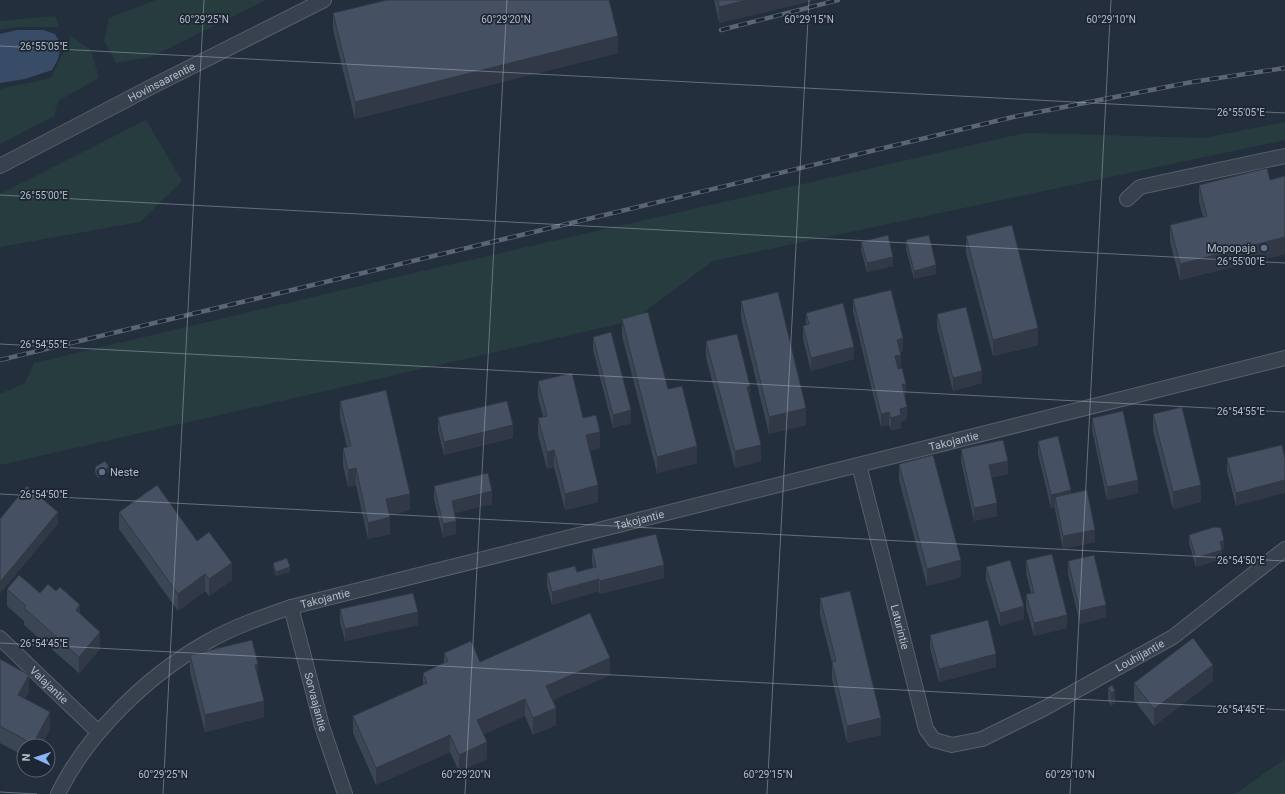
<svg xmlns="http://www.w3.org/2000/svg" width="1285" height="794" viewBox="0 0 1285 794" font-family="Roboto,sans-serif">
	<rect width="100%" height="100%" fill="#242f3e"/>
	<g fill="#263c3f">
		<polygon points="156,0 266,0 151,57 116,63 104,41 109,18"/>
		<polygon points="55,16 59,27 16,27 0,30 0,21"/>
		<polygon points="71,36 91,50 99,78 58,101 54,116 0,144 0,89 51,78"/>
		<polygon points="146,120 182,181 140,222 0,247 0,194"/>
		<polygon points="1285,122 1285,140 713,261 632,321 0,465 0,394 25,383 34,363 431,269 1025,133 1204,138"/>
		<polygon points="1285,759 1285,794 1235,794"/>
	</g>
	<polygon fill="#394c67" points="17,30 43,30 55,34 61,44 58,59 52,70 25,79 0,83 0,34"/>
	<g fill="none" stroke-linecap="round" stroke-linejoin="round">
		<g stroke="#565f6c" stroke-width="16">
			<g id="minor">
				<path id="s1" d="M0 166 151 87 324 0"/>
				<polyline points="1127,199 1140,187 1285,156"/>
				<path id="s2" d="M859 465 926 729 934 740 952 745 982 739 1045 708 1173 637 1285 549"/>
				<path id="s3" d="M291 607 322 726 345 794"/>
				<path id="s4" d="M0 638 98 732"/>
				<path id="s5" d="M58 794C87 734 148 675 207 642 233 627 262 617 291 607L1285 358"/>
			</g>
		</g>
		<use href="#minor" stroke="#38414e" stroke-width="14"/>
		<g stroke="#5a6575" stroke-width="4.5">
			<g id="rail">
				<polyline points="721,30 838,0"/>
				<polyline points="0,360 1013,117 1192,82 1285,68"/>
			</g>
		</g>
		<use href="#rail" stroke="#1d2633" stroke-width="3" stroke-dasharray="9" stroke-linecap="butt"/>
	</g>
	<g fill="#3b4654">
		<polygon points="714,0 816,0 719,23"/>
		<polygon points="333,13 618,53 355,119 333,30"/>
		<polygon points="1285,176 1285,254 1180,280 1170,242 1170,225 1203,217 1199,202 1199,185 1270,180"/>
		<polygon points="966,236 1038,345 993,356 966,253"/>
		<polygon points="906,240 936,274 914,279 906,249"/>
		<polygon points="861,242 893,266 867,272 861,250"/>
		<polygon points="853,299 903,351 900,352 901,367 898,368 906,396 905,397 907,420 901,421 901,428 891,430 889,425 881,427 853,312"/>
		<polygon points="741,301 806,425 769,434 741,318"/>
		<polygon points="806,313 854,359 811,371 803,339 803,326 806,325"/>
		<polygon points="937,314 982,383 953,391 937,327"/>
		<polygon points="622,319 668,389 697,463 657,473 622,336"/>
		<polygon points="593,337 631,423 613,428 593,350"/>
		<polygon points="706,341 750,398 761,461 735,468 706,358"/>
		<polygon points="538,381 583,418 600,448 590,451 598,502 565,510 554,467 547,469 538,435 538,418 543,417 538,398"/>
		<polygon points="340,401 410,510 390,515 390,534 368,539 356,485 348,487 343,465 343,448 347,447 340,418"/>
		<polygon points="1153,414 1201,502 1173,509 1153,431"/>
		<polygon points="438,417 513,438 444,455 438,430"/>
		<polygon points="1092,418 1138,493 1107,500 1092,430"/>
		<polygon points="1038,441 1071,494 1095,542 1063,549 1055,510 1055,507 1051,508 1038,454"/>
		<polygon points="961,449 1008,474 992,477 997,516 974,521 961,461"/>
		<polygon points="1227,458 1285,458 1236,506 1227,471"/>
		<polygon points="899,464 961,577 927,586 899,480"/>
		<polygon points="95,467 109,472 98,478 95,472"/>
		<polygon points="434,486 492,504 454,513 456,534 443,537 434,499"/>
		<polygon points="119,512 197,541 232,580 209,596 205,591 178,611 119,529"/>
		<polygon points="1189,535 1224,549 1222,550 1222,559 1196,567 1189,543"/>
		<polygon points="592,549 664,578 600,594 599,591 552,605 547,586 547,573 577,572 593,567 592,562"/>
		<polygon points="1026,560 1067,628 1034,636 1026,607 1026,594 1031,593 1026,573"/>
		<polygon points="1068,561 1106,617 1080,624 1068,574"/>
		<polygon points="273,563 290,572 276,576 273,567"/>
		<polygon points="986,567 1024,619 1000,626 986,580"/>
		<polygon points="7,589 40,593 80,614 100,649 79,673 24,625 24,621 7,606"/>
		<polygon points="820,598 881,735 847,743 832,679 832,662 820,615"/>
		<polygon points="340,609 418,625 345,641 340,622"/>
		<polygon points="930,635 996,667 939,682 930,648"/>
		<polygon points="444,653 480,662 610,675 553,700 556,725 533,735 525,716 484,734 487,759 459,772 450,752 376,785 353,733 353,716 423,685 423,673 444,663"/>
		<polygon points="190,655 258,677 264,717 205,732 190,672"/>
		<polygon points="0,659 29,692 25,699 50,729 41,746 24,746 24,756 0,743"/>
		<polygon points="1213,681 1154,726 1134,700 1134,683"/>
		<polygon points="1112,685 1115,703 1111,706 1108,700 1108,688"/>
	</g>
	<g fill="#303945">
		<polygon points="747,0 816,0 719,23 719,7"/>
		<polygon points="618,36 618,53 355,119 355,102"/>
		<polygon points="1285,237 1285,254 1180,280 1180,264"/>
		<polygon points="893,257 893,266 867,272 867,263"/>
		<polygon points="936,265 936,274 914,279 914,271"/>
		<polygon points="1038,328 1038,345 993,356 993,340"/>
		<polygon points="903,338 903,351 897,353 897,340"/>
		<polygon points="854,347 854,359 811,371 811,358"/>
		<polygon points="901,355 901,367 895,369 895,356"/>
		<polygon points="982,371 982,383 953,391 953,378"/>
		<polygon points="902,384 906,384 906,396 902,397"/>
		<polygon points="750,386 750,403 747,387"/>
		<polygon points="907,407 907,420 901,421 901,428 891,430 891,418 900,409"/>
		<polygon points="806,408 806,425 769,434 769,417"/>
		<polygon points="631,410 631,423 613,428 613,415"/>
		<polygon points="889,412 889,425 881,427 881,414"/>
		<polygon points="513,425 513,438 444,455 444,442"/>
		<polygon points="600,432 600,448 586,452 586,435"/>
		<polygon points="761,445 761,461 735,468 735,451"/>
		<polygon points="697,446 697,463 657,473 657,457"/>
		<polygon points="554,450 554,467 547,469 547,452"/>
		<polygon points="1008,461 1008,474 989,478 989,465"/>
		<polygon points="109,467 109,472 98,478 98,474"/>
		<polygon points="356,468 356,485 348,487 348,470"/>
		<polygon points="1138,480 1138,493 1107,500 1107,487"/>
		<polygon points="1285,480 1285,493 1236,506 1236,493"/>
		<polygon points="598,485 598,502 565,510 565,494"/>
		<polygon points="1201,485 1201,502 1173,509 1173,492"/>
		<polygon points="1071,490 1071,503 1055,497 1055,507 1051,508 1051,495"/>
		<polygon points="492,491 492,504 452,514 452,501"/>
		<polygon points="410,494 410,510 386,516 386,499"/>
		<polygon points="997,503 997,516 974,521 974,508"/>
		<polygon points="58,512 58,524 0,594 0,582"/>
		<polygon points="390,517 390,534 368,539 368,523"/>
		<polygon points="456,521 456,534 443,537 443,524"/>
		<polygon points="1095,530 1095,542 1063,549 1063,536"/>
		<polygon points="1224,540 1224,549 1220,550 1220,542"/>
		<polygon points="1222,550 1222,559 1196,567 1196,558"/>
		<polygon points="961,560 961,577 927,586 927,569"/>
		<polygon points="232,563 232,580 209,596 209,579"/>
		<polygon points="664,565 664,578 600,594 600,581"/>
		<polygon points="290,567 290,572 276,576 276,572"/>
		<polygon points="205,574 205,591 178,611 178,594"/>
		<polygon points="599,579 599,591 552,605 552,592"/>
		<polygon points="80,605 80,621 76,610"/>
		<polygon points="1106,605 1106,617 1080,624 1080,611"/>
		<polygon points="1024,606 1024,619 1000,626 1000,613"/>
		<polygon points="418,612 418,625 345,641 345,629"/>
		<polygon points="1067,615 1067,628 1034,636 1034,623"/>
		<polygon points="100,632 100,649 79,673 79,657"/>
		<polygon points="996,654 996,667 939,682 939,669"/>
		<polygon points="610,658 610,675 546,703 546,686"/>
		<polygon points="258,664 258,681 255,665"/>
		<polygon points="1213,665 1213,681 1154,726 1154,709"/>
		<polygon points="29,675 29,692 18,712 18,695"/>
		<polygon points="1115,691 1115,703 1111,706 1111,693"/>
		<polygon points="525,699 525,716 477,737 477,720"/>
		<polygon points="264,701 264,717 205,732 205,715"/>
		<polygon points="556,708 556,725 533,735 533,718"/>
		<polygon points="50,712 50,729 41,746 33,746 33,744"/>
		<polygon points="881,718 881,735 847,743 847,726"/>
		<polygon points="450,735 450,752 376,785 376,768"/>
		<polygon points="487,742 487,759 459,772 459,755"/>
	</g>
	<g fill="#455162" stroke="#303945">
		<polygon points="387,0 609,0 618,36 355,102 333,13"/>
		<polygon points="718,0 747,0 719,7"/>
		<polygon points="1267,168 1270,180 1285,176 1285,237 1180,264 1170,225 1207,216 1199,185"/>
		<polygon points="1012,225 1038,328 993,340 966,236"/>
		<polygon points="888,235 893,257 867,263 861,242"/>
		<polygon points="929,235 936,265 914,271 906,240"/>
		<polygon points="891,290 903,338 897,340 901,355 895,356 898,369 902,368 906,384 902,384 907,407 900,409 901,415 891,418 889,412 881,414 853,299"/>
		<polygon points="778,292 806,408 769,417 741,301"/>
		<polygon points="843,303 854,347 811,358 803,326 809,324 806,313"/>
		<polygon points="966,307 982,371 953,378 937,314"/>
		<polygon points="648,312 668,389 682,386 697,446 657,457 622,319"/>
		<polygon points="611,332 631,410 613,415 593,337"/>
		<polygon points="737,334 750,386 747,387 761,445 735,451 706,341"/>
		<polygon points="572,373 583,418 596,415 600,432 586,435 598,485 565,494 554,450 547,452 538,418 547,416 538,381"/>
		<polygon points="386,390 410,494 386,499 390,517 368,523 356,468 348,470 343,448 351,446 340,401"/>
		<polygon points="507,401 513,425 444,442 438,417"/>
		<polygon points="1182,407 1201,485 1173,492 1153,414"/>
		<polygon points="1123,411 1138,480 1107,487 1092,418"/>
		<polygon points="1058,436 1071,490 1051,495 1038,441"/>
		<polygon points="1003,440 1008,461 989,465 997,503 974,508 961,449"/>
		<polygon points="1282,445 1285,458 1285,480 1236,493 1227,458"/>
		<polygon points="933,455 961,560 927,569 899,464"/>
		<polygon points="105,461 109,467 98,474 95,467"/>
		<polygon points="488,473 492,491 452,501 456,521 443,524 434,486"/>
		<polygon points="157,485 197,541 209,532 232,563 209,579 205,574 178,594 119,512"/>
		<polygon points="27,486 58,512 0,582 0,519"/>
		<polygon points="1087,490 1095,530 1063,536 1055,497"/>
		<polygon points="1214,527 1221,528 1224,540 1220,542 1222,550 1196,558 1189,535"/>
		<polygon points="656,534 664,565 600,581 599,579 552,592 547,573 575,566 577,572 596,567 592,549"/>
		<polygon points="1052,554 1067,615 1034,623 1026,594 1034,593 1026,560"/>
		<polygon points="1094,555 1106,605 1080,611 1068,561"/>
		<polygon points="287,558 290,567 276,572 273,563"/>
		<polygon points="1010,560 1024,606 1000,613 986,567"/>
		<polygon points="19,575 40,593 48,584 56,591 60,587 80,605 76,610 100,632 79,657 24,608 26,606 7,589"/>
		<polygon points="850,591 881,718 847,726 832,662 836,661 820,598"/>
		<polygon points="413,593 418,612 345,629 340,609"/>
		<polygon points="590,613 610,658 546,686 556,708 533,718 525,699 477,720 487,742 459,755 450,735 376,768 353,716 427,683 423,673 448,661 444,653 471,641 480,662"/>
		<polygon points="988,620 996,654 939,669 930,635"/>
		<polygon points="1193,638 1213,665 1154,709 1134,683"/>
		<polygon points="252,640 258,664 255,665 264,701 205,715 190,655"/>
		<polygon points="0,659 29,675 18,695 50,712 33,744 0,726"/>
		<polygon points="1112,685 1115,691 1111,693 1108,688"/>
	</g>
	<path fill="none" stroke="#b4bcc9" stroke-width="1" stroke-opacity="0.45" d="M0 46 1285 113M0 195 1285 263M0 344 1285 412M0 494 1285 561M0 643 1285 710M0 792 37 794M163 794 204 0M465 794 507 0M767 794 809 0M1070 794 1111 0"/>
	<g fill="#5c6f8a" stroke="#1d2633" stroke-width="1.5">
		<circle cx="1264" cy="248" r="4"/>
		<circle cx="102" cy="472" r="4"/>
	</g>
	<g text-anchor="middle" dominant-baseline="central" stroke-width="3.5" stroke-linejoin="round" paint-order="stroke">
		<g font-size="11" fill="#b4bcc9" stroke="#1d2633">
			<text stroke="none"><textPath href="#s1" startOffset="182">Hovinsaarentie</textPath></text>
			<text stroke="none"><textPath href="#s5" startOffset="990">Takojantie</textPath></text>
			<text stroke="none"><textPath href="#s5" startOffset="666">Takojantie</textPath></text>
			<text stroke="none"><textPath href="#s5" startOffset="342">Takojantie</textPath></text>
			<text stroke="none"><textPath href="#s2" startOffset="167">Laturintie</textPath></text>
			<text stroke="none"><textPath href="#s2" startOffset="514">Louhijantie</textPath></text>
			<text stroke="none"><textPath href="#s4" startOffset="68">Valajantie</textPath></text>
			<text stroke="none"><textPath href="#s3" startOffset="98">Sorvaajantie</textPath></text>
		</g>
		<g font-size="11" fill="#b4bcc9" stroke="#1d2633" text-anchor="end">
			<text x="1256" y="248">Mopopaja</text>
			<text x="110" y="472" text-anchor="start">Neste</text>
		</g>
	</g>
	<g font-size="10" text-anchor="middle" fill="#b4bcc9" stroke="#1d2633" stroke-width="3.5" stroke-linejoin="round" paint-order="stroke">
		<text x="204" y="23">60°29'25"N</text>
		<text x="506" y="23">60°29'20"N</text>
		<text x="809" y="23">60°29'15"N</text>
		<text x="1111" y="23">60°29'10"N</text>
		<text x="44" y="50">26°55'05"E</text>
		<text x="1241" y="116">26°55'05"E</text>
		<text x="44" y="199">26°55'00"E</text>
		<text x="1241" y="265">26°55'00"E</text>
		<text x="44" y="348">26°54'55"E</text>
		<text x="1241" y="415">26°54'55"E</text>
		<text x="44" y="498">26°54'50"E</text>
		<text x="1241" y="564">26°54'50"E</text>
		<text x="44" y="647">26°54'45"E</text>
		<text x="1241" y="713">26°54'45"E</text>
		<text x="163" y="778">60°29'25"N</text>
		<text x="466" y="778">60°29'20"N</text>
		<text x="768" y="778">60°29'15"N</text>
		<text x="1070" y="778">60°29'10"N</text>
	</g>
	<g transform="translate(36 758) rotate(273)"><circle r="19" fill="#1d2633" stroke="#59626f"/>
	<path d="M0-3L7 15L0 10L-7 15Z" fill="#8ab4f8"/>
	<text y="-6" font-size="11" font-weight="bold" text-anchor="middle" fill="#b4bcc9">N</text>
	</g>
</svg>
